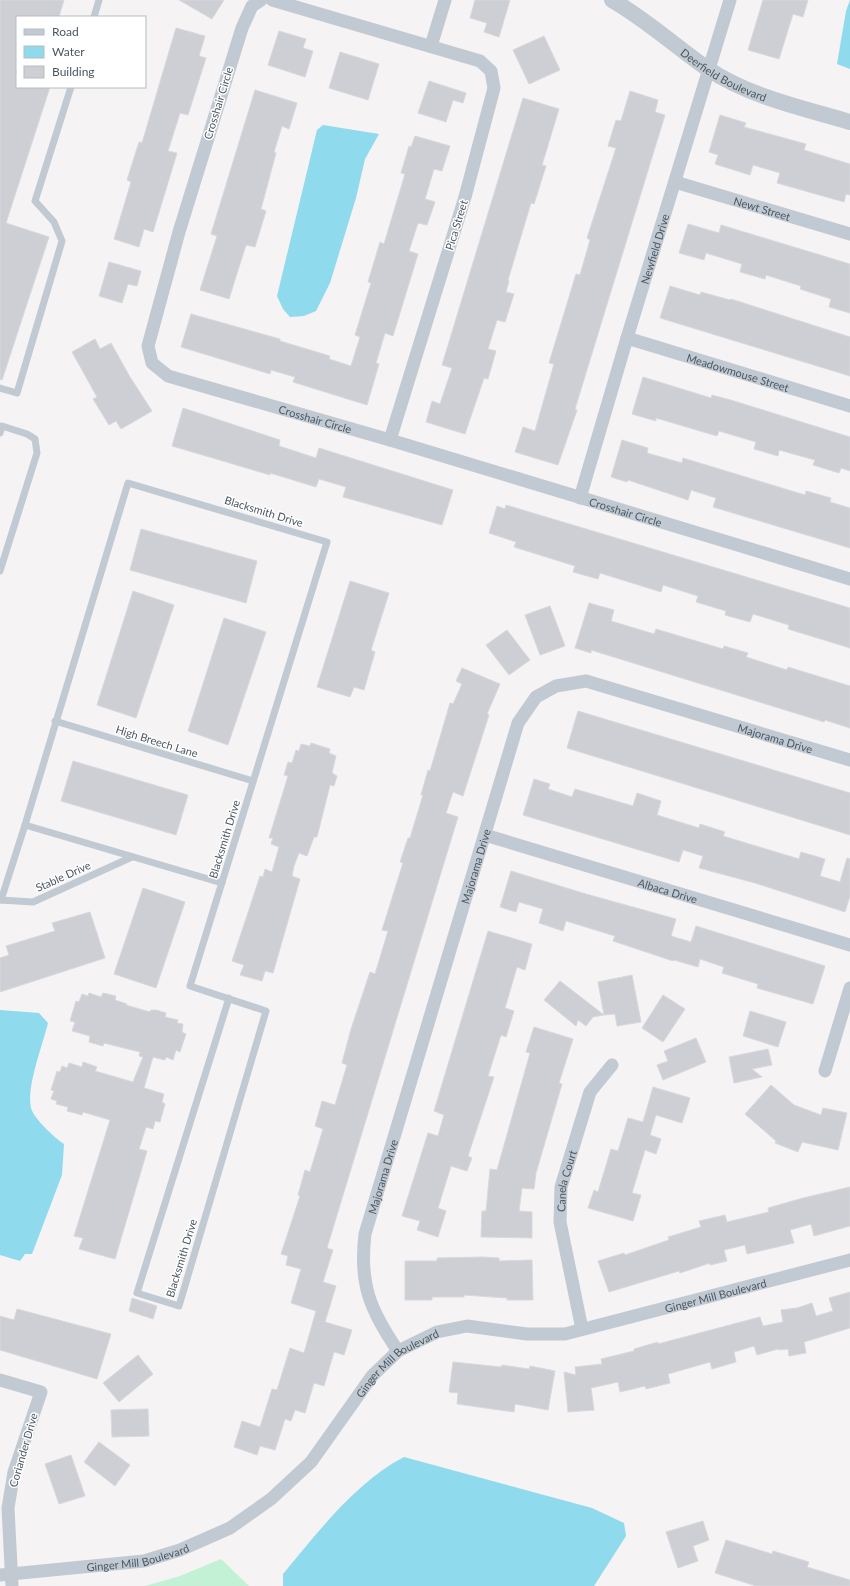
<svg xmlns="http://www.w3.org/2000/svg" width="850" height="1586" viewBox="0 0 850 1586" font-family="Lato,sans-serif">
	<rect width="100%" height="100%" fill="#f5f3f3"/>
	<polygon fill="#c3f1d5" points="221,1559 249,1586 145,1586 180,1576"/>
	<g fill="#90daee">
		<polygon points="850,0 850,69 837,64 846,11"/>
		<polygon points="323,125 379,134 365,159 356,198 330,283 316,311 304,316 290,317 283,309 277,296 317,130"/>
		<path d="M0 1010 39 1013 48 1023C43 1044 26 1087 31 1108 34 1119 55 1138 64 1144L62 1175 32 1254H25L20 1261 0 1255Z"/>
		<path d="M404 1457 592 1508 624 1523 626 1536 594 1586H283V1574C318 1532 356 1482 404 1457Z"/>
	</g>
	<g fill="#cdcfd5" stroke="#d7d9de">
		<polygon points="0,0 64,0 59,17 17,17 17,87 50,87 6,223 49,237 2,380 0,379"/>
		<polygon points="179,0 224,0 212,19"/>
		<polygon points="475,0 510,0 499,37 484,32 487,23 470,18"/>
		<polygon points="763,0 808,0 803,17 793,14 779,59 748,50"/>
		<polygon points="176,28 205,36 199,56 206,58 188,115 180,113 168,151 177,153 153,232 144,229 139,247 114,239 131,182 127,180 139,142 142,143"/>
		<polygon points="279,31 306,39 303,48 313,51 305,77 268,65"/>
		<polygon points="544,36 560,70 529,84 513,50"/>
		<polygon points="340,52 379,64 368,100 329,88"/>
		<polygon points="429,81 466,93 463,103 453,100 446,122 418,113"/>
		<polygon points="255,90 297,103 289,129 282,126 274,152 276,153 261,209 266,211 255,247 246,245 229,299 200,290 217,236 211,234"/>
		<polygon points="630,91 658,100 655,112 665,115 575,409 577,410 558,465 515,452 523,427 535,431 554,364 549,363 576,274 580,275 590,240 587,238 616,148 608,146 616,120 621,121"/>
		<polygon points="523,98 559,109 542,165 546,166 534,204 531,203 508,280 509,281 506,292 514,294 505,322 497,320 488,349 496,351 488,379 484,378 465,434 426,422 432,401 440,404 452,368 442,365"/>
		<polygon points="720,115 746,123 744,127 806,144 804,150 850,164 850,195 846,194 844,202 777,183 780,173 753,165 750,175 715,164 718,155 709,152"/>
		<polygon points="415,136 450,146 442,171 434,169 425,199 435,202 427,225 418,223 409,251 418,254 393,336 385,333 376,363 379,364 367,405 293,382 295,377 271,370 270,374 181,347 191,314 280,339 280,341 330,356 329,359 351,366 360,337 355,335 371,283 368,282 380,242 384,244 405,174 401,173 409,146 411,147"/>
		<polygon points="688,224 719,233 721,225 850,264 850,313 829,307 831,299 800,289 801,286 766,275 765,279 740,272 742,264 706,253 704,260 679,253"/>
		<polygon points="109,262 141,271 137,286 128,284 122,303 99,296"/>
		<polygon points="670,286 700,295 701,292 730,300 731,299 850,337 850,376 660,318"/>
		<polygon points="95,339 100,349 111,343 130,377 152,411 121,429 116,421 109,425 93,399 97,397 72,352"/>
		<polygon points="643,377 711,398 712,395 734,401 850,437 850,471 841,468 839,473 813,465 815,460 779,450 778,456 754,449 756,442 719,431 717,436 656,418 656,421 632,414"/>
		<polygon points="183,408 280,440 279,446 316,458 319,448 453,490 442,525 343,497 346,487 319,479 316,487 270,473 270,475 172,446"/>
		<polygon points="622,440 648,448 647,453 682,463 683,458 805,495 806,491 831,498 830,502 850,508 850,548 713,507 716,498 691,490 688,500 628,480 627,482 611,477"/>
		<polygon points="506,505 850,608 850,648 788,629 789,625 753,614 750,622 725,615 726,611 696,602 698,596 663,585 661,592 600,573 598,579 573,572 575,566 514,547 516,542 489,533 497,506 505,509"/>
		<polygon points="141,529 257,561 246,603 130,570"/>
		<polygon points="350,581 389,593 371,650 375,652 364,690 354,687 350,697 317,687"/>
		<polygon points="133,591 174,605 136,718 97,705"/>
		<polygon points="589,603 614,610 611,621 654,634 656,629 723,649 724,646 748,653 746,657 787,670 788,667 850,686 850,728 825,720 824,722 591,650 591,653 575,648"/>
		<polygon points="550,606 565,646 540,655 525,615"/>
		<polygon points="224,618 266,632 228,745 188,731"/>
		<polygon points="507,630 530,660 509,675 486,645"/>
		<polygon points="462,668 500,684 487,714 489,715 463,796 453,792 446,813 458,817 327,1248 333,1250 323,1282 336,1286 325,1322 352,1330 344,1355 334,1352 324,1386 314,1383 305,1413 295,1410 291,1421 285,1419 275,1450 260,1446 257,1455 234,1447 242,1421 260,1427 272,1389 277,1390 290,1348 304,1353 316,1311 291,1303 301,1269 286,1265 288,1256 281,1254 300,1196 298,1195 305,1170 310,1172 323,1129 315,1126 322,1101 335,1105 347,1065 342,1063 351,1029 370,972 375,974 388,931 382,930 403,863 400,862 408,838 410,838 423,795 421,795 428,770 430,771 450,703 453,704 462,684 456,681"/>
		<polygon points="578,711 850,793 850,835 567,748"/>
		<polygon points="311,743 330,749 329,753 336,756 332,773 337,776 334,786 330,785 317,837 314,837 307,856 299,853 294,866 292,876 300,879 273,973 265,971 262,981 240,975 244,965 232,961 260,876 263,877 265,869 272,872 279,847 271,844 273,838 269,838 288,776 284,775 288,762 292,763 296,750 299,751 301,744 310,746"/>
		<polygon points="73,761 188,795 176,835 61,801"/>
		<polygon points="534,779 550,784 548,789 572,797 575,789 633,806 637,793 661,801 657,815 699,828 700,824 725,832 723,836 799,859 801,852 825,859 820,876 840,882 847,858 850,859 850,896 845,912 755,883 699,868 703,856 683,850 679,862 523,815"/>
		<polygon points="511,871 586,894 676,919 671,936 691,942 696,926 825,966 813,1004 757,988 758,984 722,973 724,967 700,959 698,967 674,960 673,961 613,941 615,936 566,921 563,931 539,923 543,909 519,902 516,912 500,907"/>
		<polygon points="143,888 185,902 156,988 114,974"/>
		<polygon points="90,912 105,958 0,992 0,958 9,955 6,946 55,931 52,923"/>
		<polygon points="488,931 532,944 525,970 517,967 505,1008 514,1011 506,1037 501,1035 488,1076 494,1077 468,1156 472,1158 467,1171 451,1166 438,1208 446,1211 438,1237 417,1230 420,1221 402,1216 428,1133 438,1136 444,1115 434,1111"/>
		<polygon points="632,975 641,1022 617,1026 615,1014 604,1015 598,982"/>
		<polygon points="560,981 604,1015 593,1017 586,1026 578,1020 576,1026 544,1000"/>
		<polygon points="89,993 101,997 103,993 116,996 115,1000 127,1004 126,1005 150,1012 151,1010 156,1010 166,1013 165,1017 178,1020 177,1023 183,1024 182,1032 186,1034 180,1052 176,1050 173,1060 166,1057 165,1060 153,1057 152,1060 144,1088 164,1094 162,1102 165,1104 160,1122 155,1121 153,1129 146,1127 139,1149 147,1151 115,1259 79,1249 83,1238 74,1236 110,1120 83,1112 82,1115 67,1111 68,1107 56,1104 57,1101 51,1099 54,1091 51,1090 57,1071 60,1072 62,1066 67,1068 69,1063 82,1067 83,1062 97,1067 95,1071 133,1082 143,1057 139,1056 140,1052 104,1043 103,1046 89,1042 90,1036 72,1031 75,1022 70,1021 76,1001 79,1002 82,994 88,996"/>
		<polygon points="663,995 685,1009 663,1042 642,1028"/>
		<polygon points="750,1011 786,1022 778,1047 743,1036"/>
		<polygon points="534,1027 573,1039 559,1083 562,1084 536,1173 534,1189 522,1188 519,1211 532,1212 532,1238 481,1237 482,1211 486,1211 490,1169 497,1170 530,1053 526,1052"/>
		<polygon points="696,1038 706,1062 663,1080 657,1065 668,1061 664,1051"/>
		<polygon points="768,1049 772,1065 752,1069 762,1077 734,1083 729,1057"/>
		<polygon points="771,1085 794,1105 821,1115 823,1108 847,1113 838,1150 802,1142 798,1152 775,1143 776,1141 745,1114"/>
		<polygon points="653,1087 690,1098 682,1123 656,1115 650,1135 661,1139 656,1154 645,1150 632,1193 641,1195 633,1221 588,1208 594,1190 598,1192 611,1149 618,1151 628,1118 643,1122"/>
		<polygon points="850,1187 850,1226 814,1236 811,1224 790,1230 794,1243 747,1254 745,1245 724,1250 727,1261 710,1265 710,1263 680,1273 679,1271 609,1292 598,1261 624,1253 625,1255 669,1240 668,1237 701,1227 699,1221 725,1215 727,1222 769,1212 768,1208 803,1198"/>
		<polygon points="483,1257 499,1258 499,1261 532,1260 533,1300 507,1300 507,1298 464,1295 464,1297 432,1297 432,1300 405,1300 405,1261 437,1261 437,1258"/>
		<polygon points="850,1292 850,1328 804,1342 806,1353 789,1356 788,1349 779,1350 778,1349 757,1355 754,1346 734,1352 736,1362 712,1369 710,1362 668,1374 670,1383 646,1389 645,1386 620,1392 618,1382 591,1388 594,1410 568,1412 564,1372 576,1375 575,1367 602,1364 601,1359 634,1351 634,1349 658,1342 658,1344 760,1317 763,1326 783,1322 781,1310 797,1308 812,1303 816,1316 833,1311 829,1298"/>
		<polygon points="132,1298 157,1306 153,1319 129,1311"/>
		<polygon points="17,1309 111,1334 97,1379 0,1350 0,1316 14,1320"/>
		<polygon points="138,1355 153,1374 119,1402 103,1383"/>
		<polygon points="453,1362 501,1367 502,1365 529,1369 530,1366 555,1371 548,1410 515,1404 514,1412 457,1404 458,1393 449,1392"/>
		<polygon points="148,1409 149,1436 112,1437 111,1410"/>
		<polygon points="99,1442 130,1465 115,1486 84,1462"/>
		<polygon points="71,1455 85,1496 59,1504 45,1464"/>
		<polygon points="703,1521 709,1540 693,1546 698,1561 678,1568 666,1532"/>
		<polygon points="726,1540 772,1554 773,1551 809,1562 807,1567 850,1580 850,1586 756,1586 715,1573"/>
	</g>
	<g fill="none" stroke-linecap="round" stroke-linejoin="round">
		<g stroke="#c1cad2" stroke-width="7">
			<polyline points="94,17 99,0"/>
			<polyline points="0,388 17,393 62,241 54,222 35,201 71,87"/>
			<polyline points="0,433 2,426 27,434 35,439 37,453 0,571"/>
			<polyline points="55,721 253,781"/>
			<polyline points="25,825 222,883"/>
			<polyline points="0,900 33,902 132,857"/>
			<polyline points="1,900 25,825 128,483 327,542 190,986 266,1011 179,1306 137,1293 229,998"/>
		</g>
		<g stroke="#c1cad2" stroke-width="13">
			<path id="s1" d="M261 0 252 6 242 28 179 232 148 346 152 363 168 376 390 440 850 579"/>
			<polyline points="272,0 480,61 491,71 494,88 465,197 390,440"/>
			<polyline points="431,46 445,0"/>
			<path id="s2" d="M675 182 850 234"/>
			<path id="s3" d="M627 338 850 406"/>
			<path id="s4" d="M580 498 627 338 730 0"/>
			<path id="s5" d="M485 835 850 945"/>
			<polyline points="825,1071 850,988"/>
			<path id="s6" d="M582 1329 560 1222 561 1187 590 1092 612 1065"/>
			<path id="s7" d="M398 1351C370 1310 359 1284 365 1234L518 723 536 697 556 686 586 681 850 760"/>
			<polyline points="0,1380 41,1392 14,1472 8,1508 12,1586"/>
			<path id="s8" d="M0 1575 144 1561 180 1550 230 1528 271 1499 311 1462 372 1376 398 1351 437 1332 467 1326 527 1334H565L850 1260"/>
		</g>
		<path stroke="#c1cad2" stroke-width="16" id="s9" d="M612 0C647 20 676 47 708 69 750 97 803 108 850 122"/>
	</g>
	<g text-anchor="middle" dominant-baseline="central" stroke-width="3" stroke-linejoin="round" paint-order="stroke">
		<g font-size="11" fill="#4a5661" stroke="#fff">
			<text stroke="none"><textPath href="#s9" startOffset="135">Deerfield Boulevard</textPath></text>
			<text transform="translate(218 103) rotate(-73)">Crosshair Circle</text>
			<text stroke="none"><textPath href="#s2" startOffset="91">Newt Street</textPath></text>
			<text transform="translate(456 225) rotate(-73)">Pica Street</text>
			<text stroke="none"><textPath href="#s4" startOffset="260">Newfield Drive</textPath></text>
			<text stroke="none"><textPath href="#s3" startOffset="116">Meadowmouse Street</textPath></text>
			<text stroke="none"><textPath href="#s1" startOffset="558">Crosshair Circle</textPath></text>
			<text transform="translate(264 511) rotate(17)">Blacksmith Drive</text>
			<text stroke="none"><textPath href="#s1" startOffset="882">Crosshair Circle</textPath></text>
			<text stroke="none"><textPath href="#s7" startOffset="941">Majorama Drive</textPath></text>
			<text transform="translate(157 741) rotate(17)">High Breech Lane</text>
			<text transform="translate(224 839) rotate(-73)">Blacksmith Drive</text>
			<text stroke="none"><textPath href="#s7" startOffset="509">Majorama Drive</textPath></text>
			<text transform="translate(63 876) rotate(-24)">Stable Drive</text>
			<text stroke="none"><textPath href="#s5" startOffset="191">Albaca Drive</textPath></text>
			<text stroke="none"><textPath href="#s7" startOffset="185">Majorama Drive</textPath></text>
			<text stroke="none"><textPath href="#s6" startOffset="151">Canela Court</textPath></text>
			<text transform="translate(181 1258) rotate(-73)">Blacksmith Drive</text>
			<text stroke="none"><textPath href="#s8" startOffset="811">Ginger Mill Boulevard</textPath></text>
			<text stroke="none"><textPath href="#s8" startOffset="475">Ginger Mill Boulevard</textPath></text>
			<text transform="translate(23 1450) rotate(-74)">Coriander Drive</text>
			<text stroke="none"><textPath href="#s8" startOffset="139">Ginger Mill Boulevard</textPath></text>
		</g>
	</g>
	<rect x="16" y="16" width="130" height="72" fill="#ffffff" stroke="#b7bbc0"/>
	<rect x="24" y="29" width="20" height="6" fill="#c1cad2" stroke="#b7bbc0"/>
	<text x="52" y="36" font-size="12" fill="#4a5661">Road</text>
	<rect x="24" y="46" width="20" height="12" fill="#90daee" stroke="#b7bbc0"/>
	<text x="52" y="56" font-size="12" fill="#4a5661">Water</text>
	<rect x="24" y="66" width="20" height="12" fill="#cdcfd5" stroke="#b7bbc0"/>
	<text x="52" y="76" font-size="12" fill="#4a5661">Building</text>
</svg>
